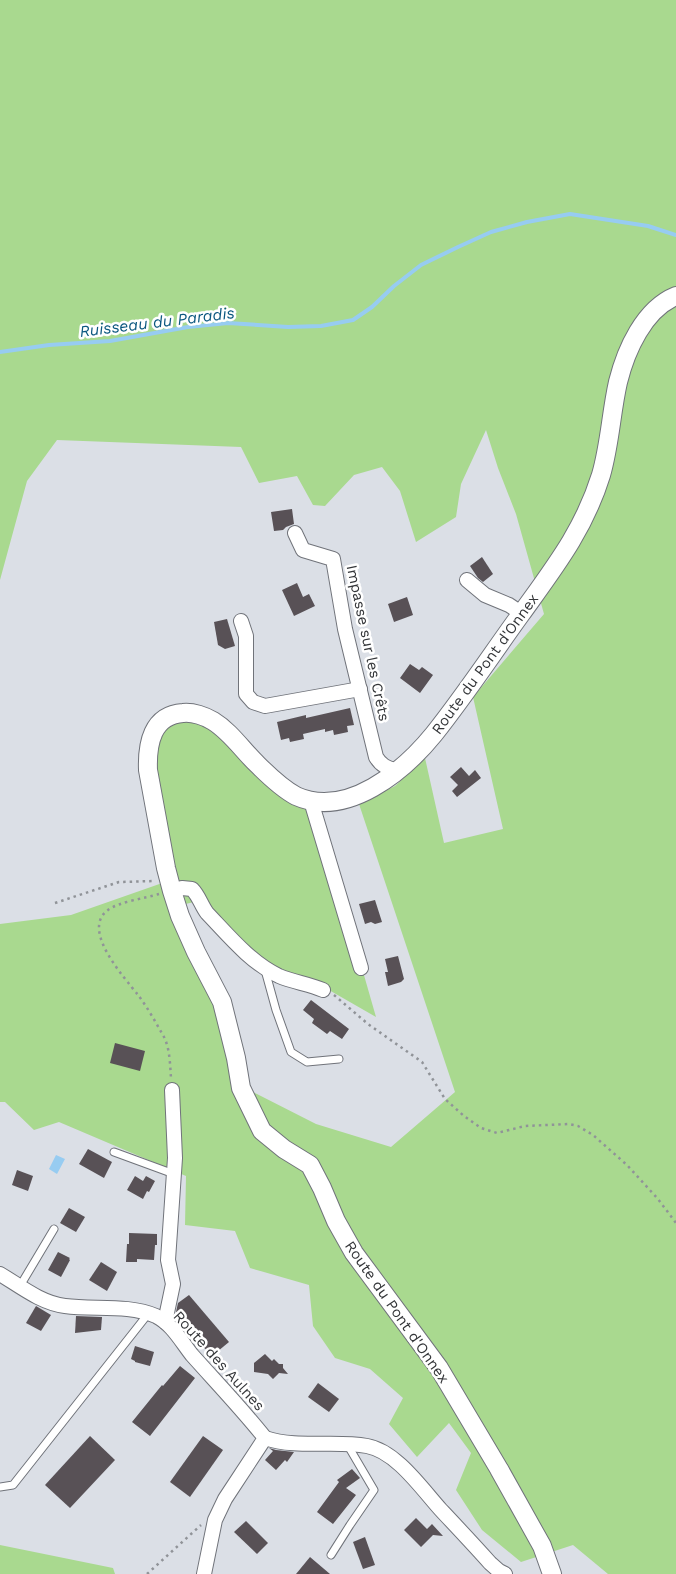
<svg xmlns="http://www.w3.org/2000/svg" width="676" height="1574" viewBox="0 0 676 1574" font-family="'Work Sans',sans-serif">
	<rect width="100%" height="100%" fill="#dbdfe6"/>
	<g fill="#a9d98f">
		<polygon points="0,0 676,0 676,1574 608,1574 573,1545 521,1562 482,1530 456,1490 471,1453 449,1423 417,1457 389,1424 403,1398 370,1369 335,1358 313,1326 309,1285 250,1268 235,1231 185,1225 186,1176 59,1122 34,1130 5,1102 0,1102 0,924 71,915 168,881 148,770 155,727 199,715 318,815 376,1017 315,982 272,970 194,902 177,906 251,1091 316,1124 391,1147 455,1092 359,804 395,786 425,758 444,843 503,829 473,697 544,614 516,514 498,468 486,430 461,484 456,517 416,542 400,491 382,467 354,475 325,506 313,505 297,476 259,483 241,447 57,440 27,481 0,580"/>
		<polygon points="0,1545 113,1568 115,1574 0,1574"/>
	</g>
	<polygon fill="#97ccf1" points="56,1155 65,1159 57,1174 49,1169"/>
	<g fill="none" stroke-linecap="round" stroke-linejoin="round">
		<polyline stroke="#97ccf1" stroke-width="4" points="0,352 49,345 110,341 188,327 228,323 288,327 321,326 353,320 372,307 394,286 421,265 458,247 491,232 527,222 570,214 648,226 676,235"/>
	</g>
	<g fill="#585156">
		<polygon points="292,509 294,524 286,527 283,530 274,531 271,512"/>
		<polygon points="482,557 493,574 483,582 478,578 470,566"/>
		<polygon points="297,583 303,597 309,594 315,606 294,616 282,590"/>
		<polygon points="407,597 413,615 394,622 388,604"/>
		<polygon points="227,619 235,646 225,649 218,645 214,622"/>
		<polygon points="410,664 419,670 422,667 433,675 420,693 400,678"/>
		<polygon points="350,708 354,725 347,726 348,732 334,735 333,730 325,732 325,729 303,734 304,739 290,742 289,738 281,740 277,722 306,715 306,718"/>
		<polygon points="461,767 469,776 475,770 481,778 457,797 452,791 458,785 450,777"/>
		<polygon points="375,900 382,922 375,924 371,922 365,924 359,904"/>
		<polygon points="398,956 404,979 401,982 388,986 385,972 388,972 385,959"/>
		<polygon points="311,1000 349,1029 342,1039 330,1031 327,1034 312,1023 314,1019 303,1010"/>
		<polygon points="115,1043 145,1051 140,1071 110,1063"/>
		<polygon points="88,1149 112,1162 104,1178 79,1164"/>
		<polygon points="17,1170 33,1176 28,1191 12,1185"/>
		<polygon points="135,1176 143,1181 146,1176 155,1181 149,1192 147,1191 143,1199 127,1190"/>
		<polygon points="69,1208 85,1217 76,1232 60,1223"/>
		<polygon points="129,1233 157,1234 157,1245 155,1245 154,1260 137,1259 137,1262 126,1262 127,1244 129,1244"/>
		<polygon points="58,1252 70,1258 69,1259 70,1260 61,1277 48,1270"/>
		<polygon points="101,1262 117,1272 107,1291 89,1280"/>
		<polygon points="189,1295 229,1342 212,1356 194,1337 176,1312 178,1303"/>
		<polygon points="36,1306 51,1315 41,1331 26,1323"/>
		<polygon points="76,1316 102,1317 101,1330 75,1333"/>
		<polygon points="135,1346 154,1352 150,1366 135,1362 135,1361 131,1359"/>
		<polygon points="265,1354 272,1361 274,1359 279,1364 283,1364 283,1368 288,1374 279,1373 273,1379 268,1374 254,1372 254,1363"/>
		<polygon points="180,1366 195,1378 150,1436 132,1422 162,1385 163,1386"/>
		<polygon points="318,1383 339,1399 329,1412 308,1397"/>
		<polygon points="90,1436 115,1460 70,1508 45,1485"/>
		<polygon points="203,1436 223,1450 190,1497 170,1482"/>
		<polygon points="269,1448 276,1450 294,1452 287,1462 285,1460 276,1470 265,1460 273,1451"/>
		<polygon points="352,1469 360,1478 346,1488 356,1495 333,1524 317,1512 339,1482 337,1480"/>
		<polygon points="416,1518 427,1529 432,1524 443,1536 433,1535 421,1547 404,1530"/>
		<polygon points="246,1521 268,1543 257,1554 234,1532"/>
		<polygon points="365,1537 375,1565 363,1569 353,1542"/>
		<polygon points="310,1557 330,1574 296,1574"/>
	</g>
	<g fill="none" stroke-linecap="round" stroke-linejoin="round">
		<g stroke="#70737a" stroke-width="9">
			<g id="service">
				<polyline points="265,970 276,1010 291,1052 307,1062 339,1059"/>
				<polyline points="114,1152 174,1174"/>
				<polyline points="20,1286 54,1229"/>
				<polyline points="0,1487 13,1485 148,1314"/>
				<polyline points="331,1555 350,1525 374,1490 347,1444"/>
			</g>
		</g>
		<g stroke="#70737a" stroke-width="16">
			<g id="minor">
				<path d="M295 533 303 550 333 559 345 629 376 757C381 766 388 768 397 771"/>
				<polyline points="467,580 485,595 509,605 521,613"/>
				<polyline points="241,621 246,636 246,694 253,702 265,706 360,689"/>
				<polyline points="311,801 361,968"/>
				<path d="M172 891 182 888 192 889C199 896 201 905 207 913 228 935 251 963 279 976 293 982 309 984 323 990"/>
				<path d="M0 1274C20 1286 41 1303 65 1306 94 1310 128 1304 156 1316 172 1324 181 1341 192 1355 217 1383 242 1409 265 1438L225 1499 215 1520 204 1574"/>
				<polyline points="165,1322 173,1284 168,1260 175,1158 172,1090"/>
				<path d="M265 1438C298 1449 334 1440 367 1446 396 1451 422 1489 441 1510 457 1527 474 1545 490 1563L499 1571 505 1574"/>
			</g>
		</g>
		<g stroke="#70737a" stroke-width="20">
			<path id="tertiary" d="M552 1574 542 1546 499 1469 439 1368 354 1253 336 1221 322 1188 310 1165 284 1149 262 1131 241 1088 236 1058 222 1002 196 952 180 916 172 891 166 868 148 770C147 744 152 715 183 713 193 712 205 716 213 721 231 732 243 751 258 765 269 776 283 789 296 796 347 819 404 771 434 734 465 695 492 654 521 614 554 568 584 530 601 475 610 444 611 413 618 382 626 350 644 309 676 296"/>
		</g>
		<g stroke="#909398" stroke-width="2.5" stroke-dasharray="2.5 4" stroke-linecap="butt">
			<path d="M159 894C146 898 118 902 108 910 80 930 125 978 138 995 148 1008 156 1023 164 1037 170 1049 170 1065 171 1078"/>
			<polyline points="55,903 119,882 155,881"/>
			<polyline points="334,995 368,1024 422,1062 445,1099 464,1116 481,1128 497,1133 525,1126 569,1124 578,1126 593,1135 627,1165 658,1199 676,1223"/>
			<polyline points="147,1574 201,1525"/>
		</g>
		<use href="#service" stroke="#fff" stroke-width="7"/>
		<use href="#minor" stroke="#fff" stroke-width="14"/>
		<use href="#tertiary" stroke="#fff" stroke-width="18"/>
	</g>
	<g text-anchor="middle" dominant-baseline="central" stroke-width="5" stroke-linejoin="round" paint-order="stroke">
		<g font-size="15" fill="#343639" stroke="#fff">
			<text transform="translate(368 643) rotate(78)">Impasse sur les Crêts</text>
			<text transform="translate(485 664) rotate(-54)">Route du Pont d'Onnex</text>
			<text transform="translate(397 1312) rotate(55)">Route du Pont d'Onnex</text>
			<text transform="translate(219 1361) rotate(48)">Route des Aulnes</text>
		</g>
		<g font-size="16" font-style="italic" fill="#0b577f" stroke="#fff">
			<text transform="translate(157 322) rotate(-7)">Ruisseau du Paradis</text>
		</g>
	</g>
</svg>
